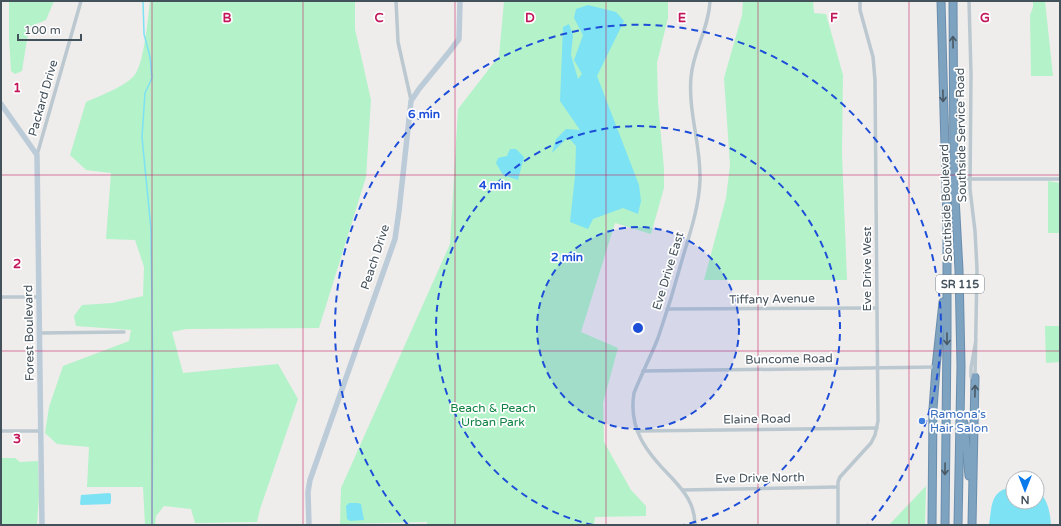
<svg xmlns="http://www.w3.org/2000/svg" width="1061" height="526" viewBox="0 0 1061 526" font-family="'Varela Round',sans-serif">
	<rect width="100%" height="100%" fill="#efecec"/>
	<g fill="#b4f2c9">
		<polygon points="9,1 54,1 46,20 29,27 22,71 15,74 11,71 9,37"/>
		<path d="M150 1H355V29L371 100 366 177 319 328 186 329 172 332 183 373 278 364 298 399 260 509 257 522 195 523 191 509 164 506 156 516 155 525H145L143 487H87L89 447 57 444 45 433 49 407 63 366 129 341 131 330 76 326 74 316 82 305 112 303 143 296 144 267 135 240 106 239 111 173 86 170 70 155 86 102C100 96 123 87 133 77 144 67 148 17 150 1Z"/>
		<polygon points="504,1 668,1 668,18 657,63 658,102 664,169 664,188 651,234 615,223 581,332 618,348 603,403 604,442 631,490 646,506 646,516 595,517 594,525 427,525 427,522 340,524 341,488 450,244 458,109 499,56"/>
		<polygon points="743,1 813,1 814,13 826,14 843,75 842,153 847,280 704,280 726,198 730,165 724,78 742,15"/>
		<polygon points="1033,1 1045,1 1053,76 1031,76 1030,15 1033,7"/>
		<polygon points="1048,181 1060,183 1060,233 1048,233"/>
		<polygon points="1045,326 1060,326 1060,362 1046,363"/>
		<polygon points="1,458 15,458 20,462 38,461 39,495 37,525 1,525"/>
		<polygon points="926,486 925,525 889,525"/>
	</g>
	<g fill="#7de2f3">
		<polygon points="588,5 616,12 624,21 597,76 639,185 641,201 638,214 623,208 593,219 588,229 570,222 575,176 576,146 568,137 552,153 556,139 566,129 580,130 560,101 563,27 569,24 573,35 571,55 578,79 582,74 574,60 583,35 574,18 576,9"/>
		<polygon points="510,149 516,149 524,157 518,180 503,175 496,163 498,158 507,156"/>
		<path d="M1013 487V502H1037V490C1048 499 1050 512 1051 525H989C992 506 990 490 1013 487Z"/>
		<polygon points="109,493 111,494 111,502 110,504 81,505 80,504 81,495"/>
		<polygon points="349,503 358,503 361,504 364,520 350,521 347,519 346,506"/>
	</g>
	<g fill="none" stroke-linecap="round" stroke-linejoin="round">
		<polyline stroke="#7de2f3" stroke-width="1.5" points="143,1 144,34 150,57 152,78 145,93 142,137 151,229 153,381 152,525"/>
		<g stroke="#6a8dac" stroke-width="9">
			<g id="highway">
				<polyline points="941,1 947,221 947,336 945,525"/>
				<polyline points="953,1 954,179 959,270 961,366 958,525"/>
				<polyline points="964,423 969,476"/>
				<polyline points="932,525 933,409 936,367 943,302"/>
				<polyline points="972,525 975,377"/>
			</g>
		</g>
		<g stroke="#bbc8d0" stroke-width="3.5">
			<polyline points="396,1 398,42 411,100"/>
			<polyline points="969,1 971,74 970,189 975,231 977,269 975,377 971,377 971,368 976,340"/>
			<polyline points="37,155 81,1"/>
			<polyline points="945,179 1060,179"/>
			<polyline points="1,297 39,297"/>
			<polyline points="667,309 877,308"/>
			<polyline points="40,333 124,332"/>
			<polyline points="643,371 936,367"/>
			<polyline points="1,431 41,431"/>
			<polyline points="638,431 877,428"/>
			<polyline points="683,490 837,487"/>
			<path d="M695 525C695 504 684 491 671 477 647 453 628 429 634 393 641 375 651 356 658 338 667 312 675 286 682 260 690 233 699 207 700 180 701 145 688 112 691 77 693 51 709 28 710 1"/>
			<polyline points="838,525 838,482 840,477 871,443 875,435 878,421 875,80 873,57 860,10 860,1"/>
		</g>
		<g stroke="#bccbd8" stroke-width="5.5">
			<polyline points="1,104 37,155 42,525"/>
			<polyline points="309,525 308,492 310,480 395,239 399,211 411,101 419,89 450,51 459,39 460,1"/>
		</g>
		<use href="#highway" stroke="#7ea3c0" stroke-width="7"/>
	</g>
	<defs><path id="oneway-shaft" d="M-6 0H5M1.5-3L5.5 0L1.5 3" fill="none" stroke-width="1.6" stroke-linecap="round" stroke-linejoin="round"/></defs>
	<g stroke="#495965">
		<use href="#oneway-shaft" transform="translate(953 42) rotate(-91)"/>
		<use href="#oneway-shaft" transform="translate(943 96) rotate(89)"/>
		<use href="#oneway-shaft" transform="translate(947 339) rotate(90)"/>
		<use href="#oneway-shaft" transform="translate(975 391) rotate(-89)"/>
		<use href="#oneway-shaft" transform="translate(945 469) rotate(91)"/>
	</g>
	<path fill="none" stroke="#c2185b" stroke-width="1" stroke-opacity="0.55" d="M152 1V525M303 1V525M455 1V525M606 1V525M758 1V525M909 1V525M1 175H1060M1 351H1060"/>
	<circle cx="638" cy="328" r="101" fill="#1d4ed8" fill-opacity=".12"/>
	<g fill="none" stroke="#1d4ed8" stroke-width="2" stroke-dasharray="7 5">
		<circle cx="638" cy="328" r="101"/>
		<path d="M593 525A202 202 0 1 1 683 525"/>
		<path d="M408 525A303 303 0 1 1 868 525"/>
	</g>
	<circle fill="#3f7fe0" stroke="#fff" stroke-width="1.5" cx="922" cy="421" r="4"/>
	<g text-anchor="middle" dominant-baseline="central" stroke-width="3.5" stroke-linejoin="round" paint-order="stroke">
		<rect fill="#fff" stroke="#7b858c" stroke-width="1" x="936" y="275" width="48" height="18" rx="3"/>
		<g font-size="11" font-weight="bold" fill="#43515b">
			<text x="960" y="284">SR 115</text>
		</g>
		<g font-size="12" fill="#43515b" stroke="#fff">
			<text transform="translate(43 98) rotate(-74)">Packard Drive</text>
			<text transform="translate(961 135) rotate(-91)">Southside Service Road</text>
			<text transform="translate(946 203) rotate(-92)">Southside Boulevard</text>
			<text transform="translate(375 257) rotate(-72)">Peach Drive</text>
			<text transform="translate(867 269) rotate(-90)">Eve Drive West</text>
			<text transform="translate(668 271) rotate(-73)">Eve Drive East</text>
			<text transform="translate(772 299) rotate(-1)">Tiffany Avenue</text>
			<text transform="translate(29 333) rotate(-91)">Forest Boulevard</text>
			<text transform="translate(789 359) rotate(-1)">Buncome Road</text>
			<text transform="translate(757 419) rotate(-1)">Elaine Road</text>
			<text transform="translate(760 478) rotate(-1)">Eve Drive North</text>
		</g>
		<g font-size="12" fill="#0e8241" stroke="#fff">
			<text x="493" y="408">Beach &amp; Peach<tspan x="493" dy="14">Urban Park</tspan></text>
		</g>
		<g font-size="12" fill="#366cbe" stroke="#fff" text-anchor="start">
			<text x="930" y="414">Ramona's<tspan x="930" dy="14">Hair Salon</tspan></text>
		</g>
	</g>
	<g font-size="13" text-anchor="middle" font-weight="bold" fill="#c2185b" stroke="#fff" stroke-width="3.5" stroke-linejoin="round" paint-order="stroke">
		<text x="227" y="22">B</text>
		<text x="379" y="22">C</text>
		<text x="530" y="22">D</text>
		<text x="682" y="22">E</text>
		<text x="834" y="22">F</text>
		<text x="985" y="22">G</text>
		<text x="17" y="92">1</text>
		<text x="17" y="268">2</text>
		<text x="17" y="443">3</text>
	</g>
	<circle cx="638" cy="328" r="6" fill="#1d4ed8" stroke="#fff" stroke-width="2"/>
	<g font-size="12" text-anchor="middle" font-weight="bold" fill="#1d4ed8" stroke="#fff" stroke-width="3.5" stroke-linejoin="round" paint-order="stroke">
		<text x="424" y="118">6 min</text>
		<text x="495" y="189">4 min</text>
		<text x="567" y="261">2 min</text>
	</g>
	<rect width="1061" height="526" fill="none" stroke="#43515b" stroke-width="4"/>
	<g transform="translate(1025 490) rotate(180)"><circle r="19" fill="#ffffff" stroke="#b4b9bd"/>
	<path d="M0-3L7 15L0 10L-7 15Z" fill="#087aec"/>
	<text y="-6" font-size="11" font-weight="bold" text-anchor="middle" fill="#43515b">N</text>
	</g>
	<path d="M18 34v6h63v-6" fill="none" stroke="#43515b" stroke-width="2"/>
	<text x="24" y="34" font-size="12" fill="#43515b" stroke="#ffffff" stroke-width="3" paint-order="stroke">100 m</text>
</svg>
